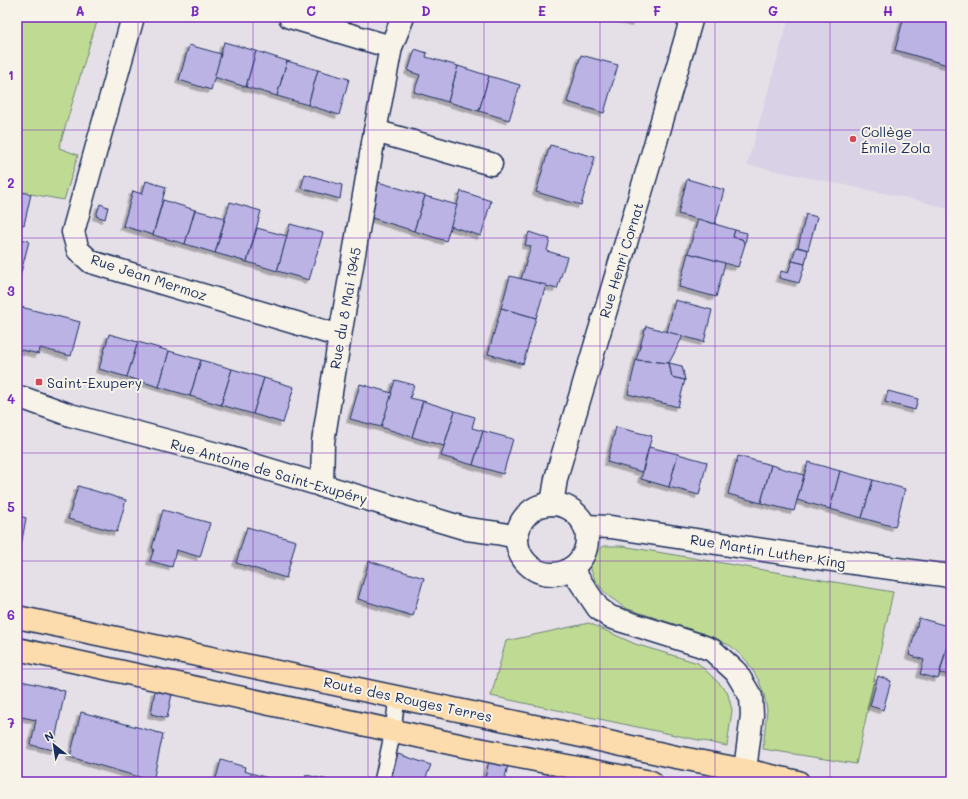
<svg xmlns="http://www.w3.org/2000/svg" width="968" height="799" viewBox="0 0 968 799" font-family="Mali,sans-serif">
	<defs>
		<filter id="shadow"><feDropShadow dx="-3.5" dy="3.5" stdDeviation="0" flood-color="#0004"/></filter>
	</defs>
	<rect width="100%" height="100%" fill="#e5e0e7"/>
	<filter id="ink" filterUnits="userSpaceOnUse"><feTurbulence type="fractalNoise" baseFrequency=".025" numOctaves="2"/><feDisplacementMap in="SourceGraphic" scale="8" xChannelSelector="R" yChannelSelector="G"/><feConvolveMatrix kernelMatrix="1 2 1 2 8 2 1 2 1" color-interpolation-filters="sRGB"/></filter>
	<g filter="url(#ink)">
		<polygon fill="#d9d2e6" points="789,17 951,17 951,210 916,200 747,165"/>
		<g fill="#bfdb93" stroke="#6d8578">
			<polygon points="17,17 99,17 92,36 59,148 78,155 64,200 31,194 17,191"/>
			<polygon points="604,546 622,546 893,592 856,764 763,749 767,710 764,694 758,679 747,661 731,646 702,633 625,608 606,594 595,580 591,570 591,558 596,552"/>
			<polygon points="589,623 635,644 698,663 727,691 732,710 727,746 491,696 506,641"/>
		</g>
		<g fill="#bcb3e5" stroke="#1b2f5e" filter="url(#shadow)">
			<polygon points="616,17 637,17 635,23"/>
			<polygon points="904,17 951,17 951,66 895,50"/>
			<polygon points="224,42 256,51 246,87 214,77"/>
			<polygon points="189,45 221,54 211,90 179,80"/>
			<polygon points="415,49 427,53 426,57 458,66 448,102 414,92 420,75 408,71"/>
			<polygon points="256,51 287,61 277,96 246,87"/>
			<polygon points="581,55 618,65 604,113 567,102"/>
			<polygon points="287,61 318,70 308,105 277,96"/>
			<polygon points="458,66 489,76 479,111 448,102"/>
			<polygon points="318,70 349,79 339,115 308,105"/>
			<polygon points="489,76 520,85 509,120 479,111"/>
			<polygon points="550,145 595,157 581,205 536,192"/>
			<polygon points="305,174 342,185 340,199 301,188"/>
			<polygon points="687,179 724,190 715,224 678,214"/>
			<polygon points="146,181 166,187 153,235 123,226 133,191 142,194"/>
			<polygon points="378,182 425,196 414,231 372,218"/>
			<polygon points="17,191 31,194 24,225 17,223"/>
			<polygon points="461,191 491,201 481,236 450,226"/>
			<polygon points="425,196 457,205 446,241 414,231"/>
			<polygon points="163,200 195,210 185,244 153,235"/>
			<polygon points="230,202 261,211 247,262 215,253"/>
			<polygon points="100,204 108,207 105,219 96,216"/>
			<polygon points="195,210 225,218 215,253 185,244"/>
			<polygon points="806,214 817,217 808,250 798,247"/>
			<polygon points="698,219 735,230 733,237 742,239 745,244 738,267 688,253"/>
			<polygon points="290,224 323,233 309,280 277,271"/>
			<polygon points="257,228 287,236 277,271 247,262"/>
			<polygon points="735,230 747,233 745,244 742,239 733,237"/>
			<polygon points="529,232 550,239 547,251 567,257 557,289 521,279 531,246 525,245"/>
			<polygon points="17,238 29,241 17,288"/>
			<polygon points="796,247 808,250 805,264 792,261"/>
			<polygon points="688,253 725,263 716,297 679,287"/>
			<polygon points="792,261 805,264 799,283 779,278 781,271 788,273"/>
			<polygon points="510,276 546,285 536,318 501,308"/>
			<polygon points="675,300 712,310 704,342 667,332"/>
			<polygon points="17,306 80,322 71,356 40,348 39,354 17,349"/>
			<polygon points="501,308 536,318 523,364 488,354"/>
			<polygon points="646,326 683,336 669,363 636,360"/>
			<polygon points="109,334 138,342 127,377 99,369"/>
			<polygon points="138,342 169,351 159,387 127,377"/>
			<polygon points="169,351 201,360 190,396 159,387"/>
			<polygon points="201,360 232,369 221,405 190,396"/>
			<polygon points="636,360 669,363 672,377 685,380 678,407 628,394"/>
			<polygon points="669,363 682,366 685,380 672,377"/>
			<polygon points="232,369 264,378 253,414 221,405"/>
			<polygon points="264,378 294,387 283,423 253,414"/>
			<polygon points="395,380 414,385 410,398 423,401 412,437 381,427"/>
			<polygon points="360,384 392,393 381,427 350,419"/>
			<polygon points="888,391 918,399 915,410 885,402"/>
			<polygon points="423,401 455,411 444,446 412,437"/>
			<polygon points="455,411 475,417 472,428 483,431 473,465 441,456"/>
			<polygon points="616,427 652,436 642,472 607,462"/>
			<polygon points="483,431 513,439 503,474 473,465"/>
			<polygon points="649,447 678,454 669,487 641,479"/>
			<polygon points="678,454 707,462 699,495 669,487"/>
			<polygon points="738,456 771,465 761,503 728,494"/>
			<polygon points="808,462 840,471 830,509 797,500"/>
			<polygon points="771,465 804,475 794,511 761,503"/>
			<polygon points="840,471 873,480 862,518 830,509"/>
			<polygon points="873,480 905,489 895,527 862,518"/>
			<polygon points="78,486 126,500 117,532 68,519"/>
			<polygon points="163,510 210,523 200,557 176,550 172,567 150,561 154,549 152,548"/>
			<polygon points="17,515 26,518 21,546 17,545"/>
			<polygon points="247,527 296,541 286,578 236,563"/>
			<polygon points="369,561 424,578 413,616 358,599"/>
			<polygon points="919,618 951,627 951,631 938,679 920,674 924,660 909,655"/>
			<polygon points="950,635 951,635 951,675 940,673"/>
			<polygon points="878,676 891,681 883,710 870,706"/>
			<polygon points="17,680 65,691 53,750 31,745 36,720 17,716"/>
			<polygon points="155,690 172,694 167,718 151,714"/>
			<polygon points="81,712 163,734 153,781 70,757"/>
			<polygon points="398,754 431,765 424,782 390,782"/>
			<polygon points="221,760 245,767 244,771 271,779 270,782 215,782"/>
			<polygon points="489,761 508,765 504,782 484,782"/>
			<polygon points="306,775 337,782 304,782"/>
		</g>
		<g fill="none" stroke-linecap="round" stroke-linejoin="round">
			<g stroke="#1b2f5e" stroke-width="18">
				<polyline id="service" points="382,782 393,731 397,697"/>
			</g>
			<g stroke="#1b2f5e" stroke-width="25">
				<g id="minor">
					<polyline points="133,17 73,232 78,250 91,262 340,336"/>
					<polyline points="290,17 391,47"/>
					<polyline points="375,131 491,164"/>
					<polyline points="17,397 23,398 70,415 224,456 467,529 497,533 517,537"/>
					<polyline points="322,486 323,442 340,336 375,131 391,47 403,17"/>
					<polyline points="552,504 556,479 560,464 650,162 692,17"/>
					<circle cx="552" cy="539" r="35"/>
					<path d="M584 526 611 527 637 531C741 547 846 563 951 576"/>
					<polyline points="571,568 598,608 610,617 699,645 712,650 736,672 751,697 752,715 745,770 741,782"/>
				</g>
			</g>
			<g stroke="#1b2f5e" stroke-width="25">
				<g id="primary">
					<polyline points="17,617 586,737 676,757 745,770 798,782"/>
					<polyline points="17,649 468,747 651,782"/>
				</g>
			</g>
			<use href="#service" stroke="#f7f3e8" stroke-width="15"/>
			<use href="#minor" stroke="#f7f3e8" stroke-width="22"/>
			<use href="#primary" stroke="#fcdcac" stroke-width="22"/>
		</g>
	</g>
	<path fill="none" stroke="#7b2cbf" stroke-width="1" stroke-opacity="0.55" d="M138 17V782M253 17V782M368 17V782M484 17V782M600 17V782M715 17V782M830 17V782M17 130H951M17 238H951M17 346H951M17 453H951M17 561H951M17 669H951"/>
	<g fill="#d1495b" stroke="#f7f3e8" stroke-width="1.5">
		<circle cx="853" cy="139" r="4"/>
		<rect x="35" y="378" width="8" height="8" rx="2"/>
	</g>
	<g text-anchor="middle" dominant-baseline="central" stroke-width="4" stroke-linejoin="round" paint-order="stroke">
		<g font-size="14" fill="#1b2f5e" stroke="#f7f3e8" text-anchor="start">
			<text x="861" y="131">Collège<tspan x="861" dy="16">Émile Zola</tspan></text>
			<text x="47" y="382">Saint-Exupery</text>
		</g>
		<g font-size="14" fill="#1b2f5e" stroke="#f7f3e8">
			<text transform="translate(621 260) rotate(-73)">Rue Henri Cornat</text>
			<text transform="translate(149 277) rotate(18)">Rue Jean Mermoz</text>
			<text transform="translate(345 308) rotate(-80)">Rue du 8 Mai 1945</text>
			<text transform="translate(269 471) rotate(16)">Rue Antoine de Saint-Exupéry</text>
			<text transform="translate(768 551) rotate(9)">Rue Martin Luther King</text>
			<text transform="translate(408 699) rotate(12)">Route des Rouges Terres</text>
		</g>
	</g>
	<rect width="968" height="799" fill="none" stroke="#f7f3e8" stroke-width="44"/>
	<g transform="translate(54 745) rotate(330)" stroke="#f7f3e8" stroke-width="3" paint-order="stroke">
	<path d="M0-3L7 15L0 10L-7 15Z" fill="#1b2f5e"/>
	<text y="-6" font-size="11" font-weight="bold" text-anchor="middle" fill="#1b2f5e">N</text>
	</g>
	<rect x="22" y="22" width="924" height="755" fill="none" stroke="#7b2cbf" stroke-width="1.5"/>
	<g font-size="13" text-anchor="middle" font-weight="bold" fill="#7b2cbf">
		<text x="80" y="16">A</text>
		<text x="195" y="16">B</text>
		<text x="311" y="16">C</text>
		<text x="426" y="16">D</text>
		<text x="542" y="16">E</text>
		<text x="657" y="16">F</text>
		<text x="773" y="16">G</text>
		<text x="888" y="16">H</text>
		<text x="11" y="80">1</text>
		<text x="11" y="188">2</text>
		<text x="11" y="296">3</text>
		<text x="11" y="404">4</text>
		<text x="11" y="512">5</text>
		<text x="11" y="620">6</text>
		<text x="11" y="728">7</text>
	</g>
</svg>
